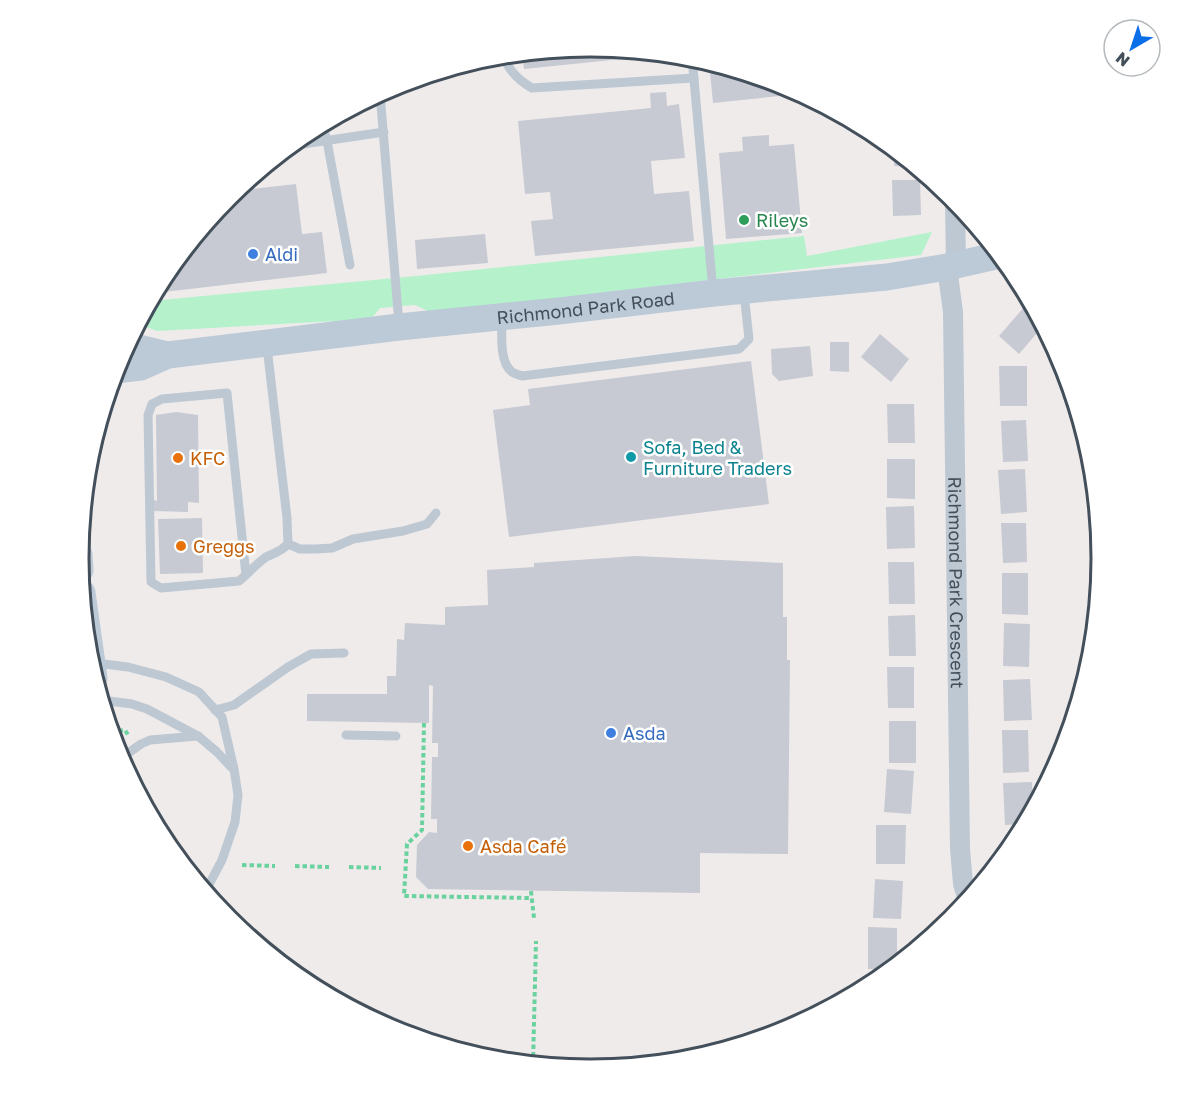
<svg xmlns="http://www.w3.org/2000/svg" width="1180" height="1116" viewBox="0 0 1180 1116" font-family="'Golos Text',sans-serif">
	<rect width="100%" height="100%" fill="#efebeb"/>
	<polygon fill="#b5f2cc" points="932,232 921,255 432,313 415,305 380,308 371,319 157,331 138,324 150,301 416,276 804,236 807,256"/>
	<g fill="#c7cad2">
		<polygon points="590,47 661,54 661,55 524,69 522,53"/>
		<polygon points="709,62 786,86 788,87 789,95 713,103"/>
		<polygon points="666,92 667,106 679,104 685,158 651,161 654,194 689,191 694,241 535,256 531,221 553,219 550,192 525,194 518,121 651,108 650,93"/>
		<polygon points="769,135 769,146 794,144 802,233 726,239 719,153 743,151 742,137"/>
		<polygon points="895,150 914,165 916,167 894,166"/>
		<polygon points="892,180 920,180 921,215 893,216"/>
		<polygon points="296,184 302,234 322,232 327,273 155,293 165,274 229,196 235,191"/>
		<polygon points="485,234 488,263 417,269 415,240"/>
		<polygon points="1025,306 1039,318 1043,326 1019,354 999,336"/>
		<polygon points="880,334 909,359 891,382 861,357"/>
		<polygon points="830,342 849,342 849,372 830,371"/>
		<polygon points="810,346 813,376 779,381 772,374 771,349"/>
		<polygon points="751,361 769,504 509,537 493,410 530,405 528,389"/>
		<polygon points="999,366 1027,366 1027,406 1000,406"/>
		<polygon points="887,404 914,404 915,443 888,443"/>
		<polygon points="176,412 198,415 199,503 188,502 188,512 153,511 154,500 157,501 156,415"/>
		<polygon points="1026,420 1028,461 1003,462 1001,421"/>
		<polygon points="887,459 915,459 915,499 887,498"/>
		<polygon points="1025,469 1027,512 1001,514 998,470"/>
		<polygon points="914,506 915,548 887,549 886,507"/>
		<polygon points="202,518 203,573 160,574 158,519"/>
		<polygon points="1001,523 1026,523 1027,562 1003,563"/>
		<polygon points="636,556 783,563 783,617 787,617 787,660 790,660 788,854 700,853 700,893 428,889 416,877 417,845 429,832 437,833 437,819 431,819 432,757 438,757 438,743 432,743 433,686 429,685 429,723 307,721 307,694 387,694 387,676 396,676 397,639 404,640 405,623 445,625 445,607 488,605 487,570 534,567 534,563"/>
		<polygon points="888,562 914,562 915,604 889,604"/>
		<polygon points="1002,573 1028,573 1028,615 1002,614"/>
		<polygon points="915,615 916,656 889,656 888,616"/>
		<polygon points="1004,623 1030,624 1029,667 1003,666"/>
		<polygon points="887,667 914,667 914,708 888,708"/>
		<polygon points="1030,679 1032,720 1004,721 1003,680"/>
		<rect x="889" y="721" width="27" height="42"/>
		<polygon points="1002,730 1028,730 1029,772 1003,773"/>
		<polygon points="887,769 914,771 911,814 884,812"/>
		<polygon points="1032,782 1033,810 1025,824 1005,825 1003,783"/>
		<polygon points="876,825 906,825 905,864 876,864"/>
		<polygon points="1020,834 1015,842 1006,854 1005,835"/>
		<polygon points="875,879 903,881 901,919 873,918"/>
		<polygon points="868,927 897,928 897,965 891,970 868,969"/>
		<polygon points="856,982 875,982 856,993"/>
	</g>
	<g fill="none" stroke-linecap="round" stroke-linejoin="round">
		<g stroke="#6ad29e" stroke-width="4" stroke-dasharray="4.5 3" stroke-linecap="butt">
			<polyline points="251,177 252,181"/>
			<polyline points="424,723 422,830 407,844 404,896 532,898"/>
			<polyline points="111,732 125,730 128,735"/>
			<polyline points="242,865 275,866"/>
			<polyline points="295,866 329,867"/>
			<polyline points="349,867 381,868"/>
			<polyline points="531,891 534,918"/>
			<polyline points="533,1064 536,941"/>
		</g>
		<g stroke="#bdc8d3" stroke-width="9">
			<path d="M503 55C508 70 518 80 532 88L694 78"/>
			<polyline points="692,57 713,291"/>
			<polyline points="380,93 399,324"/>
			<polyline points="322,124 327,141 350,265"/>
			<polyline points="290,146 384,132"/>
			<path d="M502 319C502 334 499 362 512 372 515 374 519 375 522 376L739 349 749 339 744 293"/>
			<polyline points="288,544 300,549 316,549 332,548 353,539 403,531 427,524 436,513"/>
			<path d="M246 575 227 393 162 399 152 404 148 415 151 582 161 588 239 581C248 574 257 563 266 557 276 552 279 553 288 544L287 518 267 347"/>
			<polyline points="96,663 128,667 166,677 199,692 222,717 234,769 238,795 235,822 222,860 205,892"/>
			<polyline points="101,700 132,704 147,709 198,736 217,752 232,768"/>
			<polyline points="215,710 234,705 288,667 311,654 344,653"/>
			<polyline points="346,735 396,736"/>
			<polyline points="120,759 141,744 150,740 198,736"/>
			<polyline points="190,873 208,888"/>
		</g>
		<g stroke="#bdc8d3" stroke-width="20">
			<polyline points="955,200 956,265"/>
			<path id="s1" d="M947 267 953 312 960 849 963 884 968 900"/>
		</g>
		<g stroke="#bcc9d7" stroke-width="27">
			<polyline points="127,345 168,355"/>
			<path id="s2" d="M115 370 141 367 168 355 399 327 559 311 714 293 887 277 947 267 1000 255"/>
			<polyline points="79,555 80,570"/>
			<polyline points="82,593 94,678"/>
		</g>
	</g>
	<circle fill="#2e9e5b" stroke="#fff" stroke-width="2" cx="744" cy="220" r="6"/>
	<g fill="#3f7fe0" stroke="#fff" stroke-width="2">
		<circle cx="253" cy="254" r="6"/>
		<circle cx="611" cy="733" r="6"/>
	</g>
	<circle fill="#0f9aa8" stroke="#fff" stroke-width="2" cx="631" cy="457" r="6"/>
	<g fill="#e8710a" stroke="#fff" stroke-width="2">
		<circle cx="178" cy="458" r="6"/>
		<circle cx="181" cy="546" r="6"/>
		<circle cx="468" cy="846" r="6"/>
	</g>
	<g text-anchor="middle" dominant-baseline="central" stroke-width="5" stroke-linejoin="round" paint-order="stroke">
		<g font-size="18" fill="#27864d" stroke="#fff" text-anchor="start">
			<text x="756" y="220">Rileys</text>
		</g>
		<g font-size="18" fill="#366cbe" stroke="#fff" text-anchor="start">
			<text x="265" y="254">Aldi</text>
			<text x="623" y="733">Asda</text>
		</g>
		<g font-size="18" fill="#434f5a" stroke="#fff">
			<text stroke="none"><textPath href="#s2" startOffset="476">Richmond Park Road</textPath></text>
			<text stroke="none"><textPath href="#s1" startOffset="316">Richmond Park Crescent</textPath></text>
		</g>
		<g font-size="18" fill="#0d838f" stroke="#fff" text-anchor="start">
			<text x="643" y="447">Sofa, Bed &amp;<tspan x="643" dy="21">Furniture Traders</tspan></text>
		</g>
		<g font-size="18" fill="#c56008" stroke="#fff" text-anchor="start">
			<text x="190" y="458">KFC</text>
			<text x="193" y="546">Greggs</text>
			<text x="480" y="846">Asda Café</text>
		</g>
	</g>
	<path d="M0 0H1180V1116H0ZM89 558a501 501 0 1 1 1002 0a501 501 0 1 1-1002 0Z" fill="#fff" fill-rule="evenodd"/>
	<path fill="none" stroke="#434f5a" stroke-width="3" d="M89 558a501 501 0 1 1 1002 0a501 501 0 1 1-1002 0Z"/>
	<g transform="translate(1132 48) rotate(219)"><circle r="28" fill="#ffffff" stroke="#b4b9bd" stroke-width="1.5"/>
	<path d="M0-4.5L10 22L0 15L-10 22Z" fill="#0b6ee9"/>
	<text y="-9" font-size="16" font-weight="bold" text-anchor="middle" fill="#434f5a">N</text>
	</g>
</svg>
